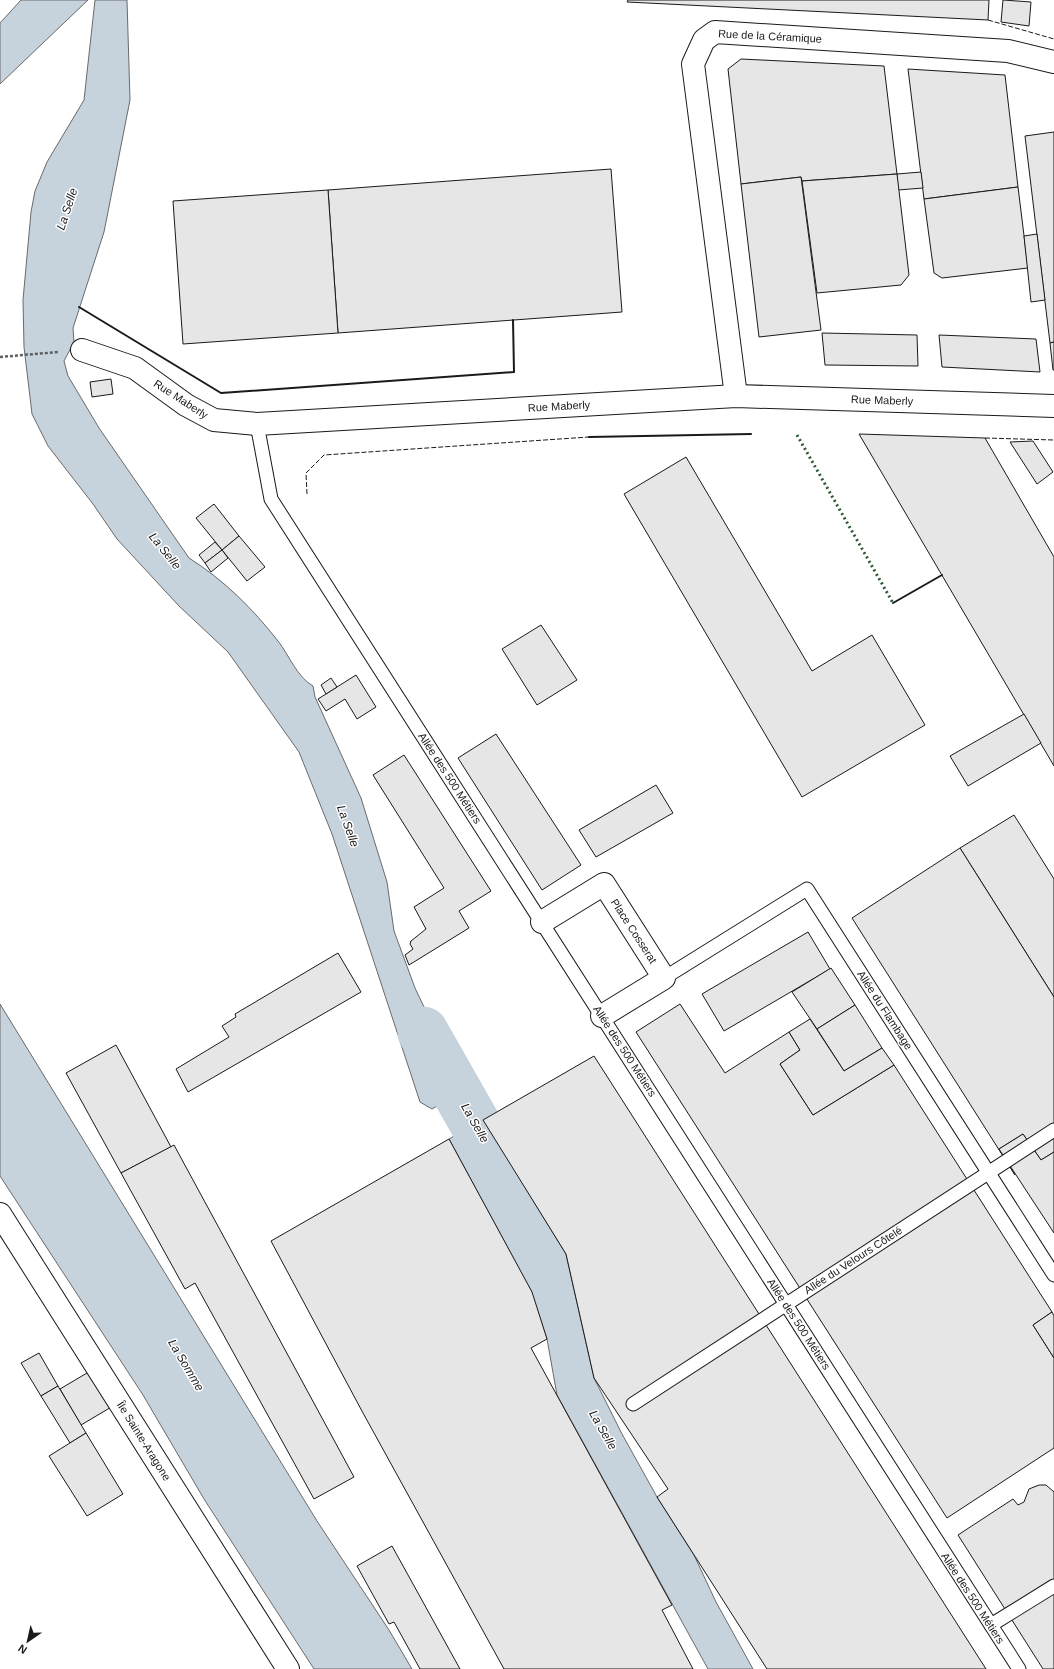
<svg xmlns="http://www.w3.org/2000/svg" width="1054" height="1669" viewBox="0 0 1054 1669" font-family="Helvetica,sans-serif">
	<rect width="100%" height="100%" fill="#fff"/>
	<g fill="#c6d2dc" stroke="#6a6a6a">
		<polygon points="21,0 88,0 0,84 0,23"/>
		<path d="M95 0H127L130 100 104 232 73 328 74 342 64 361 68 376 99 428 189 558C224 580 253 609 278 641 289 655 297 677 313 686L315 697 361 798 387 882 394 931 415 988 434 1028 448 1050 462 1091 432 1109 420 1102 332 834 299 752 228 652 179 606 117 539 93 504 48 446 32 414 24 347 23 300 31 212 35 191 47 162 84 100Z"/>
		<polygon points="0,1004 317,1521 389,1630 412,1669 314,1669 204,1499 143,1395 0,1176"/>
		<polygon points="483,1119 566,1254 594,1378 622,1434 657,1497 694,1555 716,1602 753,1669 708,1669 557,1395 547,1339 531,1291 449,1139"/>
	</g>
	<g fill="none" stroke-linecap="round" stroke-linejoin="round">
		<polyline stroke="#c6d2dc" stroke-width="51" points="423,1032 510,1185"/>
	</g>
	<g fill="#e6e6e6" stroke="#1a1a1a">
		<polygon points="628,0 989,0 988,20 627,2"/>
		<polygon points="1003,0 1031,2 1029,26 1001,22"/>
		<polygon points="741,59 884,66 897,174 802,181 801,177 741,184 728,69"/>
		<polygon points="908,69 1005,75 1018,187 924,199"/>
		<polygon points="1054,132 1054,342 1050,343 1025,136"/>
		<polygon points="611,169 622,312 338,333 328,190"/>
		<polygon points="921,172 923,188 898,190 897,174"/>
		<polygon points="897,174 909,275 901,285 817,293 802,181"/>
		<polygon points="801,177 821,330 759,337 741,184"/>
		<polygon points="1018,187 1028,268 942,278 934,273 924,199"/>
		<polygon points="328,190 338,333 183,344 173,201"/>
		<polygon points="1037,234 1045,300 1031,302 1024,236"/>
		<polygon points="822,333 917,335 918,366 825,365"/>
		<polygon points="939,335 1036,339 1040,372 942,367"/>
		<polygon points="1054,342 1054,370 1053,370 1050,343"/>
		<polygon points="111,379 113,394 92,397 90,382"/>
		<polygon points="859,434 985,438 1054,557 1054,766"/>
		<polygon points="1033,441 1053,472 1037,484 1010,442"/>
		<polygon points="686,457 812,671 872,635 925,725 802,797 624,494"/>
		<polygon points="214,504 239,536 222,550 196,518"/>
		<polygon points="239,536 265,567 247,581 222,550"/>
		<polygon points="215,542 222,550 205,563 199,555"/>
		<polygon points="222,550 228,558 211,572 205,563"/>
		<polygon points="541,625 577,680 537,705 502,649"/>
		<polygon points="356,675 376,707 357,719 345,699 326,711 318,699"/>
		<polygon points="331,678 337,687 326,694 321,685"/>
		<polygon points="1024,714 1041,743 968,786 950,756"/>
		<polygon points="496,734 581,865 542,890 458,758"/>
		<polygon points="404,755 491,891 459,911 469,928 409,965 405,955 413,949 410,944 411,941 426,929 414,907 444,888 373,775"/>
		<polygon points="656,785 673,813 596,857 579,830"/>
		<polygon points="1014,815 1054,879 1054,997 960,848"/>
		<polygon points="960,848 1054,997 1054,1152 1041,1160 1023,1134 999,1149 1015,1175 852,918"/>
		<polygon points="808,932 830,969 724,1031 702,994"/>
		<polygon points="338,953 361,992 188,1092 176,1069 229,1037 222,1026 236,1017 235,1014"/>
		<polygon points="831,968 855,1005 817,1029 792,992"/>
		<polygon points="680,1004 725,1073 789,1032 800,1050 780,1064 813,1115 894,1065 1052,1312 1033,1325 1054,1358 1054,1448 947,1518 636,1032"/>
		<polygon points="855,1005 882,1048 844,1071 817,1029"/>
		<polygon points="810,1019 844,1071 882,1048 894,1065 813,1115 780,1064 800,1050 789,1032"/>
		<polygon points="116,1045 171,1147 121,1173 66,1073"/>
		<polygon points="594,1056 986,1669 767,1669 657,1497 668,1489 594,1378 566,1254 483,1120"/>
		<polygon points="1023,1134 1041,1160 1054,1152 1054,1233 999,1149"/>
		<polygon points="449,1139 532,1292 547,1339 531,1348 672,1605 662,1610 693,1669 504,1669 363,1413 271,1241"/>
		<polygon points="174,1145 354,1477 314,1499 195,1283 185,1289 121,1173"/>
		<polygon points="1052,1312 1054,1316 1054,1358 1033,1325"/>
		<polygon points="39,1353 58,1386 41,1396 21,1363"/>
		<polygon points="92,1370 113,1406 81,1425 60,1389"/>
		<polygon points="58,1386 86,1433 70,1443 41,1396"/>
		<polygon points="86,1433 123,1494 87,1516 49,1456"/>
		<polygon points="1039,1485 1046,1485 1054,1492 1054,1669 1043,1669 958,1535 1013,1499 1018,1505 1024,1502 1029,1489"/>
		<polygon points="392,1546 460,1669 420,1669 394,1622 389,1624 357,1566"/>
	</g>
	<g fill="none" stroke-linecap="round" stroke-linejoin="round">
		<g stroke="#1a1a1a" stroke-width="15">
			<g id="service">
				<polyline points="257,424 271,499 1019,1669"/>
				<polyline points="664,978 807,889 1054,1275"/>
				<polyline points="633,1404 1054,1130"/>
				<polyline points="991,1625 1054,1586"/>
			</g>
		</g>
		<g stroke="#1a1a1a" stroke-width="24">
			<g id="minor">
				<polyline points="82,350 135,368 186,405 214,420 257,424 736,396 1054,406"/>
				<polyline points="736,396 693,64 704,40 715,32 1008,51 1054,62"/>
				<polyline points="542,922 604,884 664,978 602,1016"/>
				<polyline points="0,1214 288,1669"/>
			</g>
		</g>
		<polyline stroke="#5f5f5f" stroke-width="2.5" stroke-dasharray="3 2" stroke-linecap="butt" points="0,357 58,352"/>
		<use href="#service" stroke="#fff" stroke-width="13"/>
		<use href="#minor" stroke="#fff" stroke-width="22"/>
		<polyline stroke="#2b5a34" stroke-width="3" stroke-dasharray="2 3" stroke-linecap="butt" points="797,435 893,603"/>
		<g stroke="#1a1a1a" stroke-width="1" stroke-dasharray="5 2" stroke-linecap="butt">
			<polyline points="988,20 1054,39"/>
			<polyline points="985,438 1054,440"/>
			<polyline points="307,494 306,473 324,455 589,437"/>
		</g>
		<g stroke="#1a1a1a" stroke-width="2">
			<polyline points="79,307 221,393 514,372 513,320"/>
			<polyline points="589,437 751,434"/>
			<polyline points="893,603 942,575"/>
		</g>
	</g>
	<g text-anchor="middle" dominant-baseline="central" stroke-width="3" stroke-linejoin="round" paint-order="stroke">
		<g font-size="11" fill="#1a1a1a" stroke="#fff">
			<text transform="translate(770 36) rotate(3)">Rue de la Céramique</text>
			<text transform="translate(181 399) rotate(33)">Rue Maberly</text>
			<text transform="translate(882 400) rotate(2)">Rue Maberly</text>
			<text transform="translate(559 406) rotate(-3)">Rue Maberly</text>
			<text transform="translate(450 778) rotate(57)">Allée des 500 Métiers</text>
			<text transform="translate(634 931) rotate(57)">Place Cosserat</text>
			<text transform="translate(885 1010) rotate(57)">Allée du Flambage</text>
			<text transform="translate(625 1051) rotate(57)">Allée des 500 Métiers</text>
			<text transform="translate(853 1260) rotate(-33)">Allée du Velours Côtelé</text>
			<text transform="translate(799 1324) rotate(57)">Allée des 500 Métiers</text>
			<text transform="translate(144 1441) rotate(58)">Île Sainte-Aragone</text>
			<text transform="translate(973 1598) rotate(57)">Allée des 500 Métiers</text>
		</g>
		<g font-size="12" font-style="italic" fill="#1a1a1a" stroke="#fff">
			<text transform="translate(67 209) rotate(-72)">La Selle</text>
			<text transform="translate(165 551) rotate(51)">La Selle</text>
			<text transform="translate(348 826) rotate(70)">La Selle</text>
			<text transform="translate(475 1123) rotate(60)">La Selle</text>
			<text transform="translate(186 1365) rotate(59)">La Somme</text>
			<text transform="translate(603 1430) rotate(60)">La Selle</text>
		</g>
	</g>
	<g transform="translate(28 1641) rotate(214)" stroke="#ffffff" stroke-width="3" paint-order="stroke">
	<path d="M0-3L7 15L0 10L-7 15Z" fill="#1a1a1a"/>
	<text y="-6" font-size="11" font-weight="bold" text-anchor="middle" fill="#1a1a1a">N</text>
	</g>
</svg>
